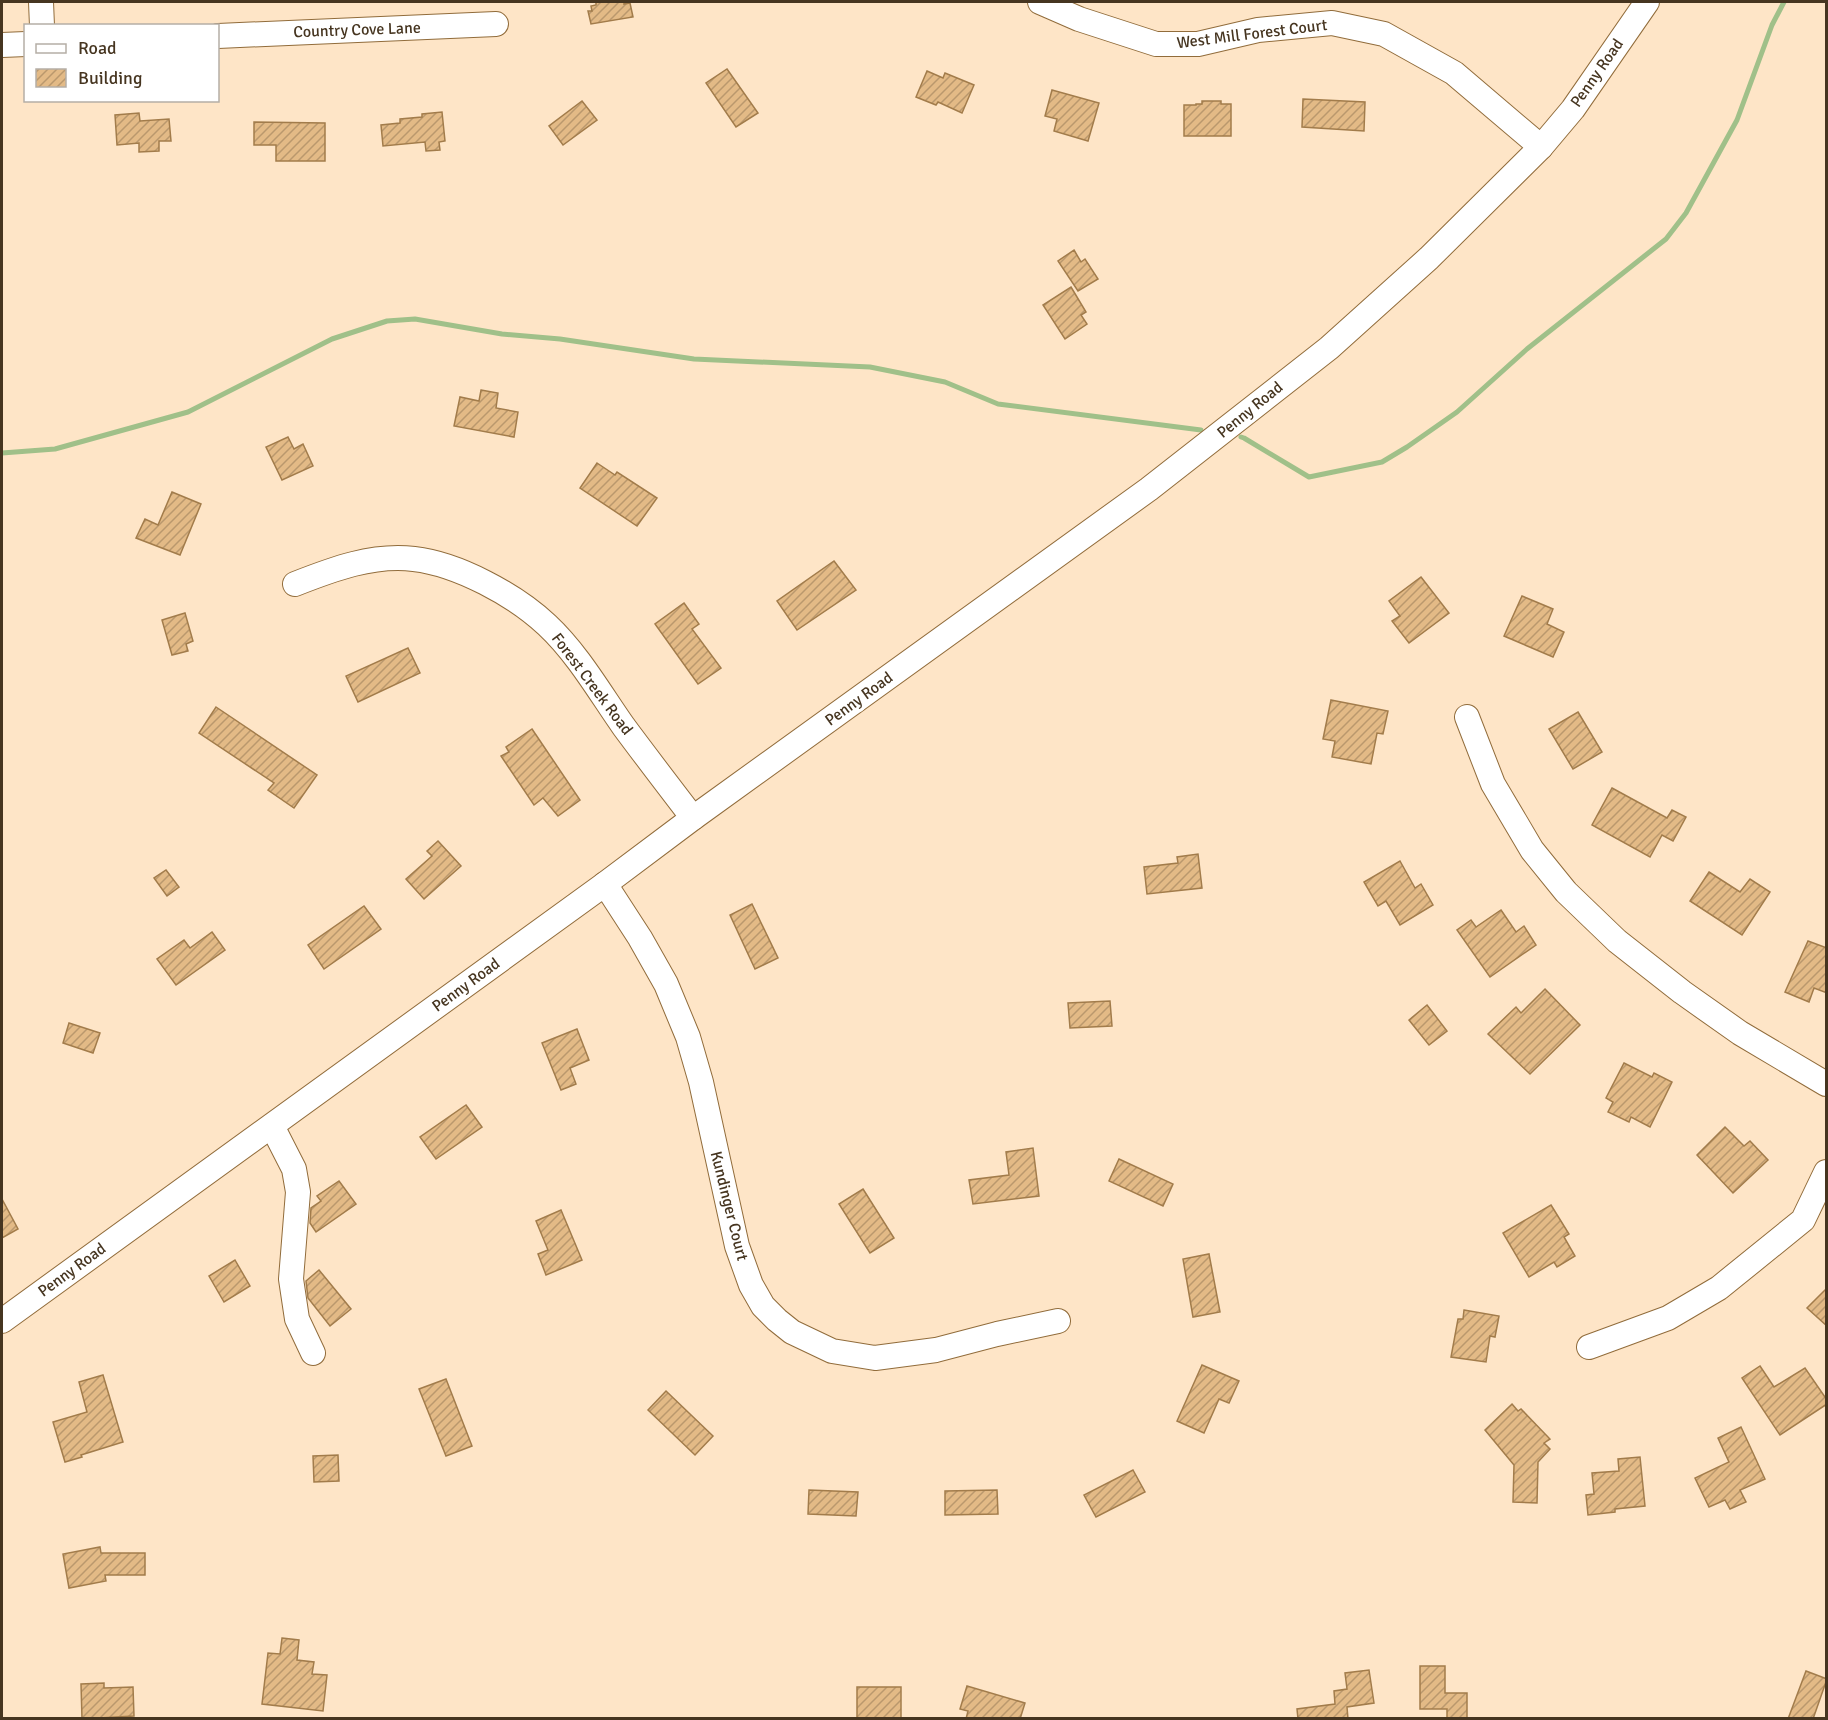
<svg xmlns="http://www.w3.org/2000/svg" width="1828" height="1720" viewBox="0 0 1828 1720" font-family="Signika,sans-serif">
	<defs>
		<pattern id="building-hatch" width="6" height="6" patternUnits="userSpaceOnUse" patternTransform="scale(1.5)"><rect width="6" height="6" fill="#e3ba86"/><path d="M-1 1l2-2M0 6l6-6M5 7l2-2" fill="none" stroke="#ba986d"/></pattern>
	</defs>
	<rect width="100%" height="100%" fill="#fee5c7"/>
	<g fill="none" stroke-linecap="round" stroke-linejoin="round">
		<g stroke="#a0c089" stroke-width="5">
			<polyline points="1241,437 1244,438 1309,477 1382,462 1407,447 1457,412 1527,349 1666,239 1686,213 1737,120 1772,25 1784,2"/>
			<polyline points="2,453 55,449 188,412 332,339 387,321 415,319 502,334 560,339 694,359 870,367 945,382 998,404 1201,430"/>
		</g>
	</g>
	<g fill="url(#building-hatch)" stroke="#a27c4b" stroke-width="1.5">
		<polygon points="596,2 624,2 624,4 630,3 633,17 591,24 588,11 592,11 591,6 596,5"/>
		<polygon points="727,69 758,113 736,127 706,83"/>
		<polygon points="927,71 943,78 945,73 974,85 962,113 938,102 936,105 916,97"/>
		<polygon points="1052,90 1099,103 1088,141 1054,131 1057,119 1045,116"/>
		<polygon points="1303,99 1365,102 1364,131 1302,127"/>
		<polygon points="582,101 597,120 563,145 549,126"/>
		<polygon points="1202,101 1221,101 1221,104 1231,104 1231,136 1184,136 1184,105 1196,105 1196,104 1202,104"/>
		<polygon points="442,112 445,141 439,142 440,150 426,151 425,142 383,146 381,125 400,123 400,119 422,117 422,114"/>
		<polygon points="139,113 140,121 169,119 171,141 159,141 159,151 139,152 139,143 117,145 115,115"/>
		<polygon points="254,122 325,123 325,161 276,161 276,145 254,145"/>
		<polygon points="1074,250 1081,262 1085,259 1098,279 1078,291 1058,261"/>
		<polygon points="1071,287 1086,312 1081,315 1087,324 1065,339 1043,305"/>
		<polygon points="481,390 498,393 496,408 518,412 514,437 454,426 460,397 479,401"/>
		<polygon points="288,437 294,449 303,444 313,466 282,480 266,447"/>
		<polygon points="597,463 615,475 617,472 657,498 637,526 580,488"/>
		<polygon points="172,492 201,504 180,555 136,538 145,519 158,525"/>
		<polygon points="834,561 856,590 797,630 777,601"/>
		<polygon points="1421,577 1449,613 1409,643 1392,621 1400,616 1389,601"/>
		<polygon points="1522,596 1553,609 1547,624 1564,632 1553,657 1504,636"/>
		<polygon points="684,603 699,624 692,629 721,668 698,684 655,624"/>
		<polygon points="185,613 193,641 186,644 188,651 172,655 162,620"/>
		<polygon points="408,648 420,673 358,702 346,676"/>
		<polygon points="1331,700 1388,711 1383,734 1377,733 1371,764 1332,757 1335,741 1323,739"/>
		<polygon points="216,707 317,775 294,808 268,790 274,783 199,733"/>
		<polygon points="1578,712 1602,752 1573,769 1549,729"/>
		<polygon points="532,729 580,800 558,816 543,798 534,805 501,756 509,752 506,747"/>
		<polygon points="1612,788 1667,818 1672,810 1686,817 1673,841 1662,835 1650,857 1592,825"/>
		<polygon points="438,841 461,866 424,899 406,879 432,856 427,851"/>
		<polygon points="1198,854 1202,888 1147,894 1144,867 1178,863 1177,857"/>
		<polygon points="1400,861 1415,888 1421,884 1433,905 1400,925 1386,901 1378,906 1364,882"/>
		<polygon points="166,870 179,887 167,896 154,878"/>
		<polygon points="1709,872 1740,892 1750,879 1770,892 1742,935 1690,901"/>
		<polygon points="752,904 778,958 755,969 730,915"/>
		<polygon points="364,906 381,929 324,969 308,945"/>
		<polygon points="1501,910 1516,932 1524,926 1536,945 1490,977 1457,930 1471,920 1476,927"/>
		<polygon points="212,932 225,950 176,985 157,959 184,940 190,948"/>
		<polygon points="1808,941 1827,948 1827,993 1814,988 1809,1002 1785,992"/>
		<polygon points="1545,989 1580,1025 1530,1074 1488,1034 1516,1007 1521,1013"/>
		<polygon points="1110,1001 1112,1026 1070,1028 1068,1003"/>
		<polygon points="1427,1005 1447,1031 1429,1045 1409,1020"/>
		<polygon points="69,1023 100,1033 93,1053 63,1043"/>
		<polygon points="577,1029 589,1060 570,1068 576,1084 561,1090 542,1043"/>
		<polygon points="1624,1063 1652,1077 1654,1073 1672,1082 1650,1127 1631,1117 1629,1122 1608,1112 1613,1102 1606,1098"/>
		<polygon points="466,1105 482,1127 436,1159 420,1137"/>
		<polygon points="1725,1127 1744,1146 1750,1141 1768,1160 1733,1193 1697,1155"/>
		<polygon points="1033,1148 1039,1196 973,1204 969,1180 1009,1175 1006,1152"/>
		<polygon points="1119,1159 1173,1184 1163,1206 1109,1181"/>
		<polygon points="339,1181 356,1204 316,1232 310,1223 311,1208 321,1201 317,1196"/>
		<polygon points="863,1189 894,1238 870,1253 839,1204"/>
		<polygon points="2,1199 18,1229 2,1238"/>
		<polygon points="1551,1205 1569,1234 1564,1237 1575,1256 1557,1267 1554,1262 1529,1277 1503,1233"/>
		<polygon points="561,1210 582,1260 546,1275 538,1254 548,1250 536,1221"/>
		<polygon points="1209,1254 1220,1312 1193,1317 1183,1259"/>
		<polygon points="235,1260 250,1286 224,1302 209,1276"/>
		<polygon points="319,1270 351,1309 330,1326 308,1298 306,1281"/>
		<polygon points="1827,1288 1827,1326 1807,1308"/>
		<polygon points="1464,1310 1499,1316 1495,1337 1490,1336 1486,1362 1451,1357 1458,1319 1463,1319"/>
		<polygon points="1202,1365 1239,1381 1229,1403 1219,1399 1204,1433 1177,1421"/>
		<polygon points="1760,1366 1774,1387 1805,1368 1827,1400 1827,1404 1780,1435 1742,1378"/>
		<polygon points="103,1375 123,1442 81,1455 82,1457 65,1462 53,1422 87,1412 79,1382"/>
		<polygon points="446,1379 472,1446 446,1456 419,1389"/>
		<polygon points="666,1391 713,1436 695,1455 648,1410"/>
		<polygon points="1512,1404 1518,1411 1521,1409 1550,1439 1544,1443 1550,1449 1538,1462 1537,1503 1513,1502 1514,1465 1485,1430"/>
		<polygon points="1741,1427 1765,1479 1740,1490 1746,1502 1730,1509 1725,1500 1709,1507 1695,1478 1729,1462 1718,1438"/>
		<polygon points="338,1455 339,1481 314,1482 313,1456"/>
		<polygon points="1640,1457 1645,1506 1615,1509 1615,1512 1588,1515 1586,1495 1594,1494 1592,1473 1619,1471 1618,1459"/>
		<polygon points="1133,1470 1145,1492 1096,1517 1084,1495"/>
		<polygon points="809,1490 858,1492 856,1516 808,1514"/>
		<polygon points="997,1490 998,1514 945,1515 945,1491"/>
		<polygon points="100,1547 101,1553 145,1553 145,1575 105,1575 106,1581 69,1588 63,1554"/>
		<polygon points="282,1638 299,1640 297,1660 314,1662 312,1674 327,1675 323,1711 262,1704 268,1653 280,1654"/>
		<polygon points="1420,1666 1445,1666 1445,1693 1467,1693 1467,1719 1447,1719 1447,1709 1420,1709"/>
		<polygon points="1369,1670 1374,1703 1347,1707 1348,1719 1298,1719 1297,1709 1335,1704 1334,1691 1347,1689 1345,1673"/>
		<polygon points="1806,1671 1827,1679 1813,1719 1788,1719"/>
		<polygon points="104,1683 104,1688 133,1687 134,1716 82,1719 81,1684"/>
		<polygon points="967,1686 1025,1703 1020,1719 966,1719 968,1711 960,1709"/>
		<rect x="857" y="1687" width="44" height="32"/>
	</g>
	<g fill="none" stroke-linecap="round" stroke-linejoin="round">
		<g stroke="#916c3b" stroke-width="26">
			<g id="minor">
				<polyline points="41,2 42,26"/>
				<polyline points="1040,2 1079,19 1156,44 1198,44 1258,30 1332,23 1384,34 1454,73 1541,147"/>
				<polyline points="218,36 496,24"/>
				<polyline points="2,45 26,44"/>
				<path d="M295 584C333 569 373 554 414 559 458 564 515 595 547 625 578 654 600 693 624 727 647 758 670 788 693 818"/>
				<polyline points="1467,717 1493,784 1532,850 1566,892 1617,941 1682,992 1740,1033 1826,1084"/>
				<polyline points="605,884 640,938 666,984 688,1037 701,1082 737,1246 751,1285 763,1306 777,1320 792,1332 832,1351 875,1358 936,1350 997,1334 1058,1321"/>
				<polyline points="272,1126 294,1169 298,1192 291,1279 297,1319 313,1353"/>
				<polyline points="2,1321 605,884 693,818 1149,489 1329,348 1429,258 1541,147 1573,109 1647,2"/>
				<polyline points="1589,1347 1668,1318 1719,1288 1803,1220 1826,1172"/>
			</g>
		</g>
		<use href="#minor" stroke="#fff" stroke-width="24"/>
	</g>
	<g text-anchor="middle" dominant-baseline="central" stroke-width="6" stroke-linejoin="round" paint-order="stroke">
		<g font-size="16" fill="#463520" stroke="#fff">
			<text transform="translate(357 30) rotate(-2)">Country Cove Lane</text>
			<text transform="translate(1252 34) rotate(-7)">West Mill Forest Court</text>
			<text transform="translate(1597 73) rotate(-55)">Penny Road</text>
			<text transform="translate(1250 410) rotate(-39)">Penny Road</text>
			<text transform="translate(592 684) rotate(53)">Forest Creek Road</text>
			<text transform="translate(859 699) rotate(-36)">Penny Road</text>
			<text transform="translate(466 985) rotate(-36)">Penny Road</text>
			<text transform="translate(729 1206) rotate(76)">Kundinger Court</text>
			<text transform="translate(72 1270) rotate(-36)">Penny Road</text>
		</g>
	</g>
	<rect width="1828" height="1720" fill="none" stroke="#463520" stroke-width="6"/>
	<rect x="24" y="24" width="195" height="78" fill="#ffffff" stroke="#b5aea6" stroke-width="1.5"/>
	<rect x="36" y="44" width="30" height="9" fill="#ffffff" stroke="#b5aea6" stroke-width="1.5"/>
	<text x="78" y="54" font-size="18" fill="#463520">Road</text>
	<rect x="36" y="69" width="30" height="18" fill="url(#building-hatch)" stroke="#b5aea6" stroke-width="1.5"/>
	<text x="78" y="84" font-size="18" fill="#463520">Building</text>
</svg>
